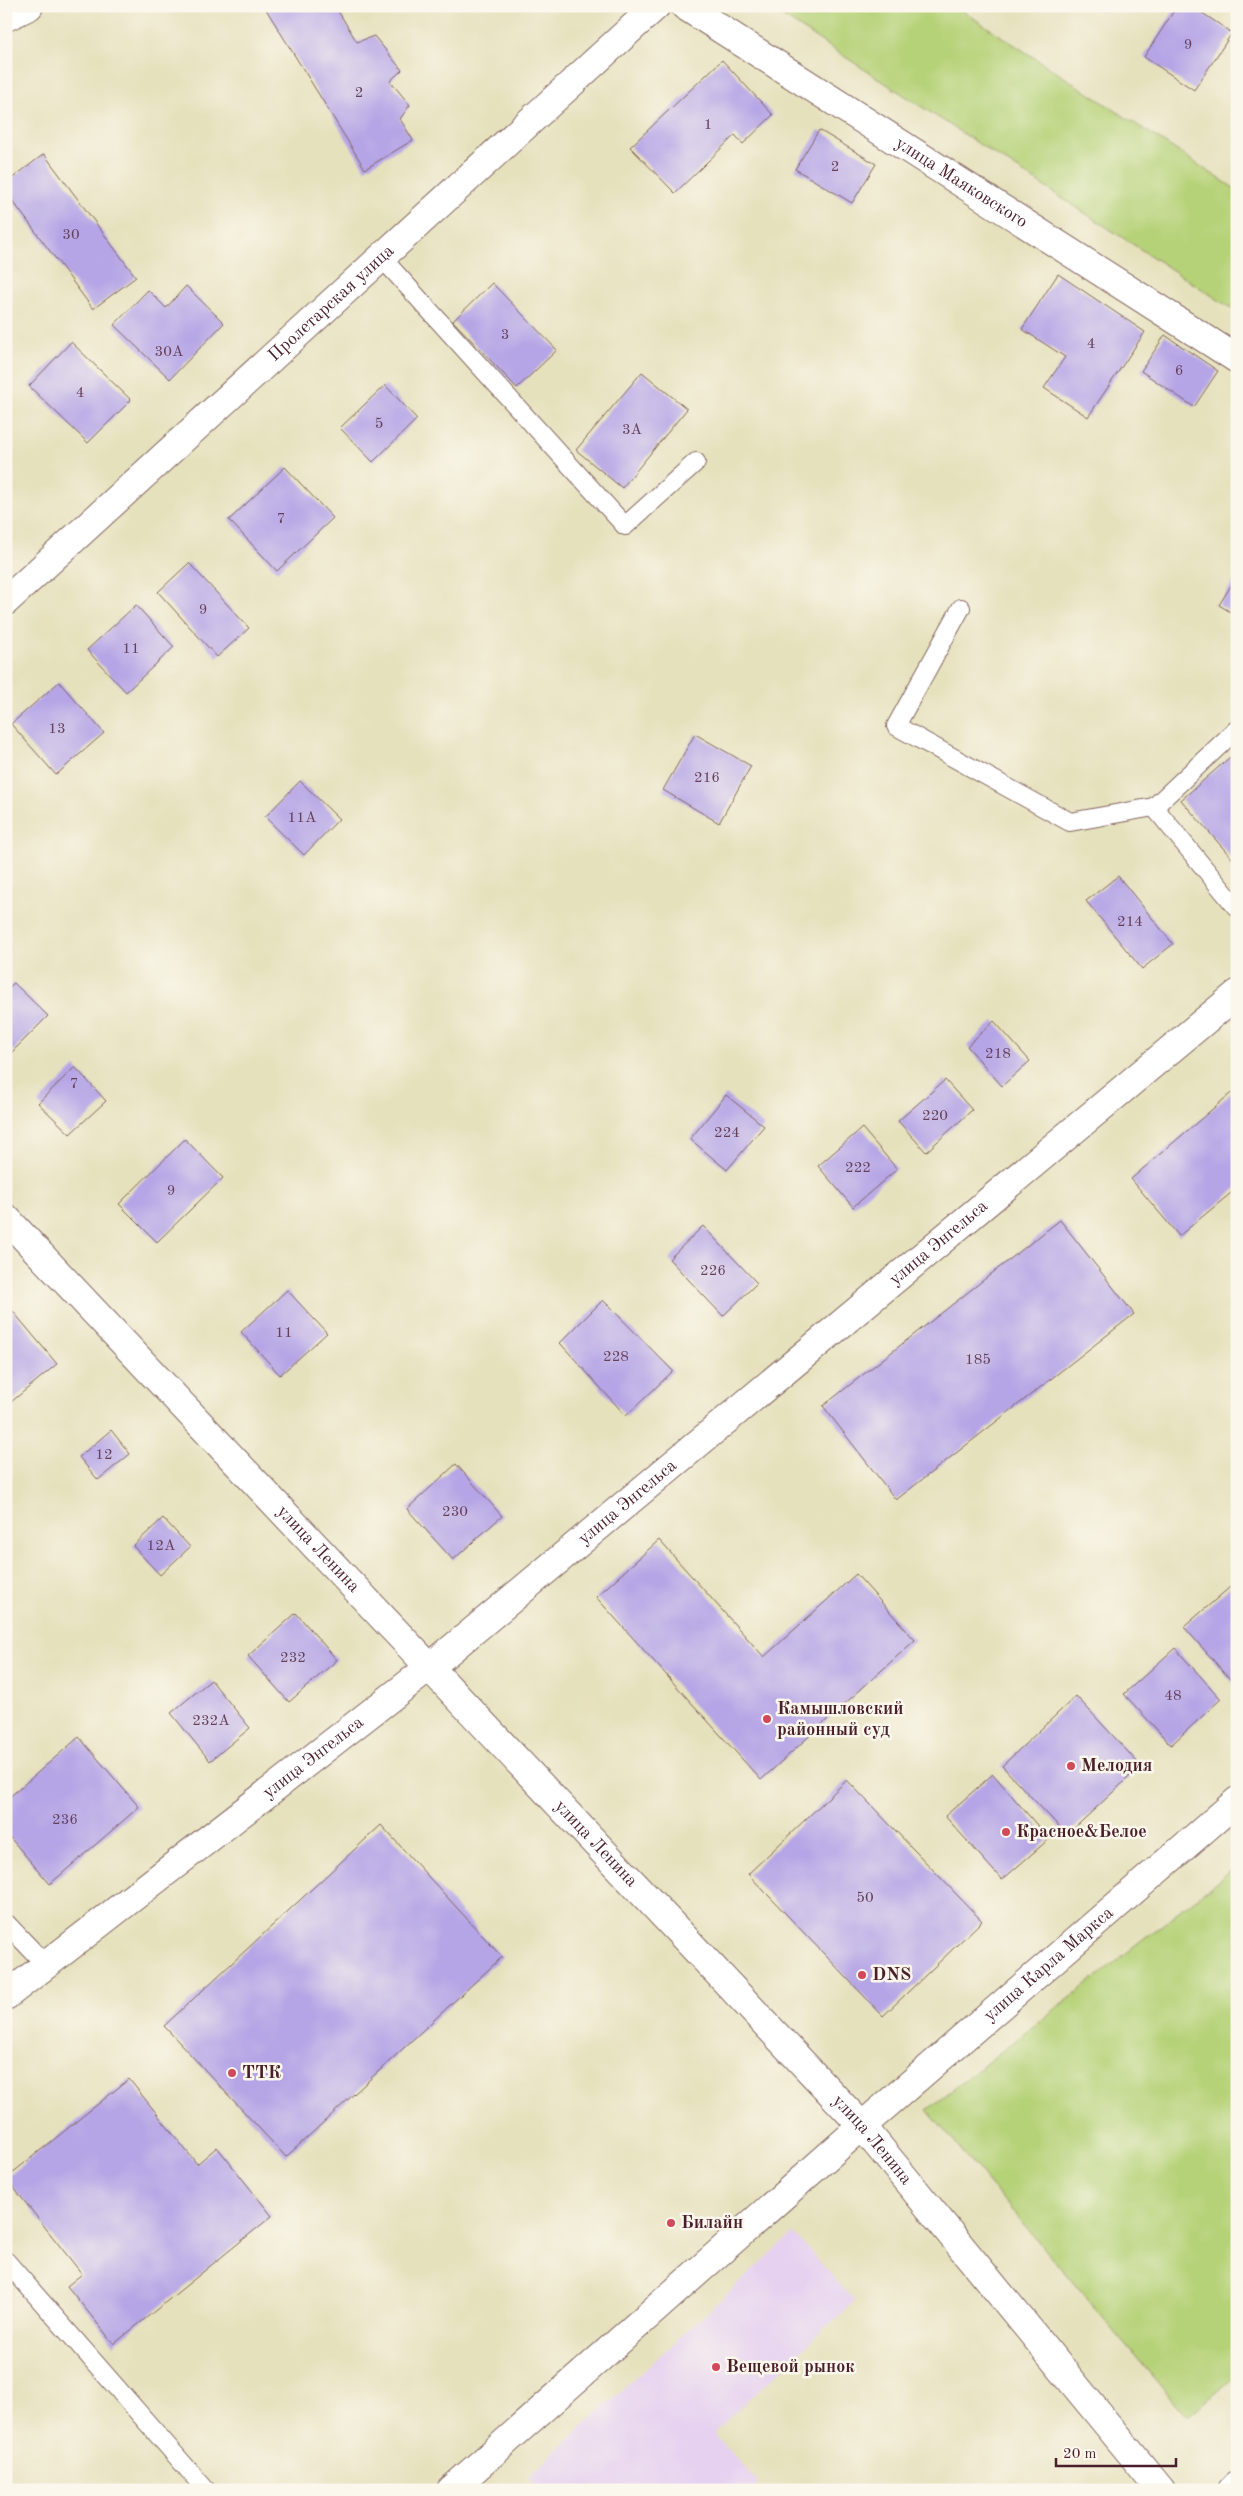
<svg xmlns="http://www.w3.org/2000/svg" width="1243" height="2496" viewBox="0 0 1243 2496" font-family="'Old Standard TT',serif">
	<rect width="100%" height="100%" fill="#fbf7ec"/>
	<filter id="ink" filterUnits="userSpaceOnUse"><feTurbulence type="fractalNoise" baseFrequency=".02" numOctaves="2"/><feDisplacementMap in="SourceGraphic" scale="10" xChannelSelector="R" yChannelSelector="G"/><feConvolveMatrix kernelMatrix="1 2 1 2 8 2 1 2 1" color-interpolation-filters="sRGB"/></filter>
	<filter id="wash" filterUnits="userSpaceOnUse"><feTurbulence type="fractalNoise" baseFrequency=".0096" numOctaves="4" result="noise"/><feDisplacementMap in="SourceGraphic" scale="20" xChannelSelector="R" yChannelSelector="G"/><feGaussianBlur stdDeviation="1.12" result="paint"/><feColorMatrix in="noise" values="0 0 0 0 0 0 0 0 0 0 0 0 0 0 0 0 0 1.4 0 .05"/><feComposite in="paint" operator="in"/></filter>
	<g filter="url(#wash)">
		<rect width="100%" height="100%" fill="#e6e1bd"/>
		<polygon fill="#e6d2f0" points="793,2233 855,2301 713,2433 759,2483 753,2490 539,2490 528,2477"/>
		<g fill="#b6d278" stroke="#807852">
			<polygon points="767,6 955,6 1237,190 1237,312"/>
			<polygon points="1237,1866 1237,2374 1187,2417 927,2110"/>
		</g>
		<g id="blocks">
			<g fill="#b5a5e6">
				<polygon points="264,6 335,6 357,42 374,36 402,70 390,81 410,105 400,119 413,140 365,169"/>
				<polygon points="1093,6 1104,6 1101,12"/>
				<polygon points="1177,6 1192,6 1232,33 1194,90 1144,57"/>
				<polygon points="722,60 773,115 743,144 735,135 675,193 630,147"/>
				<polygon points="819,130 876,164 852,203 795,169"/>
				<polygon points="44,154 136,277 93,309 6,192 6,183"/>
				<polygon points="1058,274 1145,332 1088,417 1044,388 1065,357 1022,329"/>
				<polygon points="492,283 557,350 517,388 453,321"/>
				<polygon points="186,286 224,323 170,379 114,325 148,290 166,308"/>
				<polygon points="1165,335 1218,371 1194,407 1141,371"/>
				<polygon points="71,342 131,400 88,443 29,386"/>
				<polygon points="642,372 687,409 622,488 576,450"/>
				<polygon points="385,385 417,419 373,462 340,428"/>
				<polygon points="285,467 333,518 277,571 229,520"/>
				<polygon points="189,563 249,628 217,657 158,592"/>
				<polygon points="1237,576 1237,616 1219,605"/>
				<polygon points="136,605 174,647 126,692 87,650"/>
				<polygon points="59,682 104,733 56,775 11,724"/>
				<polygon points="695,734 751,766 719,823 663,790"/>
				<polygon points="1237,751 1237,864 1181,800"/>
				<polygon points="300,781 339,819 304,855 265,817"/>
				<polygon points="1118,876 1173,944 1142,969 1086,901"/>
				<polygon points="14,983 48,1016 7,1057 6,990"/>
				<polygon points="994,1021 1030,1061 1002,1086 967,1046"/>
				<polygon points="75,1067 106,1101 70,1134 38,1103"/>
				<polygon points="945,1080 972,1110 926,1152 898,1121"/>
				<polygon points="1237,1088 1237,1188 1179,1236 1131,1179"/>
				<polygon points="726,1095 764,1126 727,1170 690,1139"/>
				<polygon points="862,1128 897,1169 853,1207 818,1166"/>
				<polygon points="185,1139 223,1178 157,1242 119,1204"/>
				<polygon points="1060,1220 1134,1314 896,1500 823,1406"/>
				<polygon points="703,1226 757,1283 723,1316 669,1259"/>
				<polygon points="287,1290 327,1333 280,1375 241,1332"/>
				<polygon points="603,1300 673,1371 626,1416 560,1343"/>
				<polygon points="6,1303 57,1364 11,1402 6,1396"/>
				<polygon points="111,1430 130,1454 98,1480 79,1457"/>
				<polygon points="456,1464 502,1516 453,1560 407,1509"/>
				<polygon points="163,1518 190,1547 160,1575 133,1546"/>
				<polygon points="659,1540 764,1657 856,1574 915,1640 761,1780 596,1597"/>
				<polygon points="1237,1581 1237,1687 1184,1627"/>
				<polygon points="296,1613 337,1660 289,1702 248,1656"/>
				<polygon points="1175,1648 1221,1699 1171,1745 1124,1694"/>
				<polygon points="211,1680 250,1728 210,1761 171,1713"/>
				<polygon points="1076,1696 1141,1766 1067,1835 1002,1766"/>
				<polygon points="79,1737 139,1807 50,1884 6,1833 6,1800"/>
				<polygon points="993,1774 1049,1839 1002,1880 945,1816"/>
				<polygon points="847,1780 982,1921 883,2016 748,1874"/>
				<polygon points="381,1825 502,1957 286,2157 164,2026"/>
				<polygon points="129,2079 197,2164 217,2147 272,2216 114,2344 67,2286 82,2274 6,2178"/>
			</g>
		</g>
	</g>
	<g filter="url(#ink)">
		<use href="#blocks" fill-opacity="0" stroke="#81635e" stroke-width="1"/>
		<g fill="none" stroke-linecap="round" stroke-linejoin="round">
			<g stroke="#81635e" stroke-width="20">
				<g id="service">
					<polyline points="381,257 625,526 696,462"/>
					<polyline points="961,608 896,726 1070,822 1154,807"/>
					<polyline points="1237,729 1154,807 1237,908"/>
					<polyline points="6,1923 46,1965"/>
					<polyline points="6,2261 206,2490"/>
				</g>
			</g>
			<g stroke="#81635e" stroke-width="30">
				<g id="minor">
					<path id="s1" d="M685 6 1237 359"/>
					<polyline points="6,17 29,6"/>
					<path id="s2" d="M6 601 656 6"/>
					<path id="s3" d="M451 2490 862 2126 1237 1801"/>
					<polyline points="1232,2490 1237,2485"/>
				</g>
			</g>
			<g stroke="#81635e" stroke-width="30">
				<g id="primary">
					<path id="s4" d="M6 1218 862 2126 1161 2490"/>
					<path id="s5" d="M6 1996 430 1667 1237 994"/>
				</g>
			</g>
			<use href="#service" stroke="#fff" stroke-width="18"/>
			<use href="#minor" stroke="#fff" stroke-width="28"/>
			<use href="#primary" stroke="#fff" stroke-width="28"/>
		</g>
	</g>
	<g fill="#d1495b" stroke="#fbf7ec" stroke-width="2">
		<circle cx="767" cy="1719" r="5"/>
		<circle cx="1071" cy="1766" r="5"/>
		<circle cx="1006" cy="1832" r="5"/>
		<circle cx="862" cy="1975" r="5"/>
		<circle cx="232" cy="2073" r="5"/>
		<circle cx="671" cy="2223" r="5"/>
		<circle cx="716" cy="2367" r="5"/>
	</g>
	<g text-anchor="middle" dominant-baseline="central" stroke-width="5" stroke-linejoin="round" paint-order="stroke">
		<g font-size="15" fill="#65405a">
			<text x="1188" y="45">9</text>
			<text x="359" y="93">2</text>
			<text x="708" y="125">1</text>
			<text x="835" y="167">2</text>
			<text x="71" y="235">30</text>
			<text x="505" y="335">3</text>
			<text x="1091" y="344">4</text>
			<text x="169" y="352">30А</text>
			<text x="1179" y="371">6</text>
			<text x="80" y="393">4</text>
			<text x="379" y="424">5</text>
			<text x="632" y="430">3А</text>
			<text x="281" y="519">7</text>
			<text x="203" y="610">9</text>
			<text x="131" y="649">11</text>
			<text x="57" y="729">13</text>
			<text x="707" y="778">216</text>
			<text x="302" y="818">11А</text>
			<text x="1130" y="922">214</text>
			<text x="998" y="1054">218</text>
			<text x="74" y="1084">7</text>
			<text x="935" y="1116">220</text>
			<text x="727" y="1133">224</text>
			<text x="858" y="1168">222</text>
			<text x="171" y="1191">9</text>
			<text x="713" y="1271">226</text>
			<text x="284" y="1333">11</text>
			<text x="616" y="1357">228</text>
			<text x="978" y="1360">185</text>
			<text x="104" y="1455">12</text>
			<text x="455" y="1512">230</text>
			<text x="161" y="1546">12А</text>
			<text x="293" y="1658">232</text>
			<text x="1173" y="1696">48</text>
			<text x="211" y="1721">232А</text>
			<text x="65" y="1820">236</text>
			<text x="865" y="1898">50</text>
		</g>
		<g font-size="18" fill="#4a1f2b" stroke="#fbf7ec">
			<text stroke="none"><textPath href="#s1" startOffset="328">улица Маяковского</textPath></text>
			<text stroke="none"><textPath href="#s2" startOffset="441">Пролетарская улица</textPath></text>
			<text stroke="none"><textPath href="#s5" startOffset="1199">улица Энгельса</textPath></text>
			<text stroke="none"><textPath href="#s5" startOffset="794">улица Энгельса</textPath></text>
			<text stroke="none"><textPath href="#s4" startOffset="455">улица Ленина</textPath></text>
			<text stroke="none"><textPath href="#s5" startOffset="389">улица Энгельса</textPath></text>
			<text stroke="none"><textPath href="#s4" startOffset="860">улица Ленина</textPath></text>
			<text stroke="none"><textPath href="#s3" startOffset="796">улица Карла Маркса</textPath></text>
			<text stroke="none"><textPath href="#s4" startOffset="1265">улица Ленина</textPath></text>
		</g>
		<g font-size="18" font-weight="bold" fill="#4a1f2b" stroke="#fbf7ec" text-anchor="start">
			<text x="777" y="1709">Камышловский<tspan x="777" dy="21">районный суд</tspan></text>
			<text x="1081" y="1766">Мелодия</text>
			<text x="1016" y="1832">Красное&amp;Белое</text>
			<text x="872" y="1975">DNS</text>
			<text x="242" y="2073">ТТК</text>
			<text x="681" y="2223">Билайн</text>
			<text x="726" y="2367">Вещевой рынок</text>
		</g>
	</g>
	<rect width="1243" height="2496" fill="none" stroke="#fbf7ec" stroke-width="25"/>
	<path d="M1056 2458v8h120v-8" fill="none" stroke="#4a1f2b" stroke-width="2.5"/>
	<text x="1063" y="2458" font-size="15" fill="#4a1f2b" stroke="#fbf7ec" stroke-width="4" paint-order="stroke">20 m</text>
</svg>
